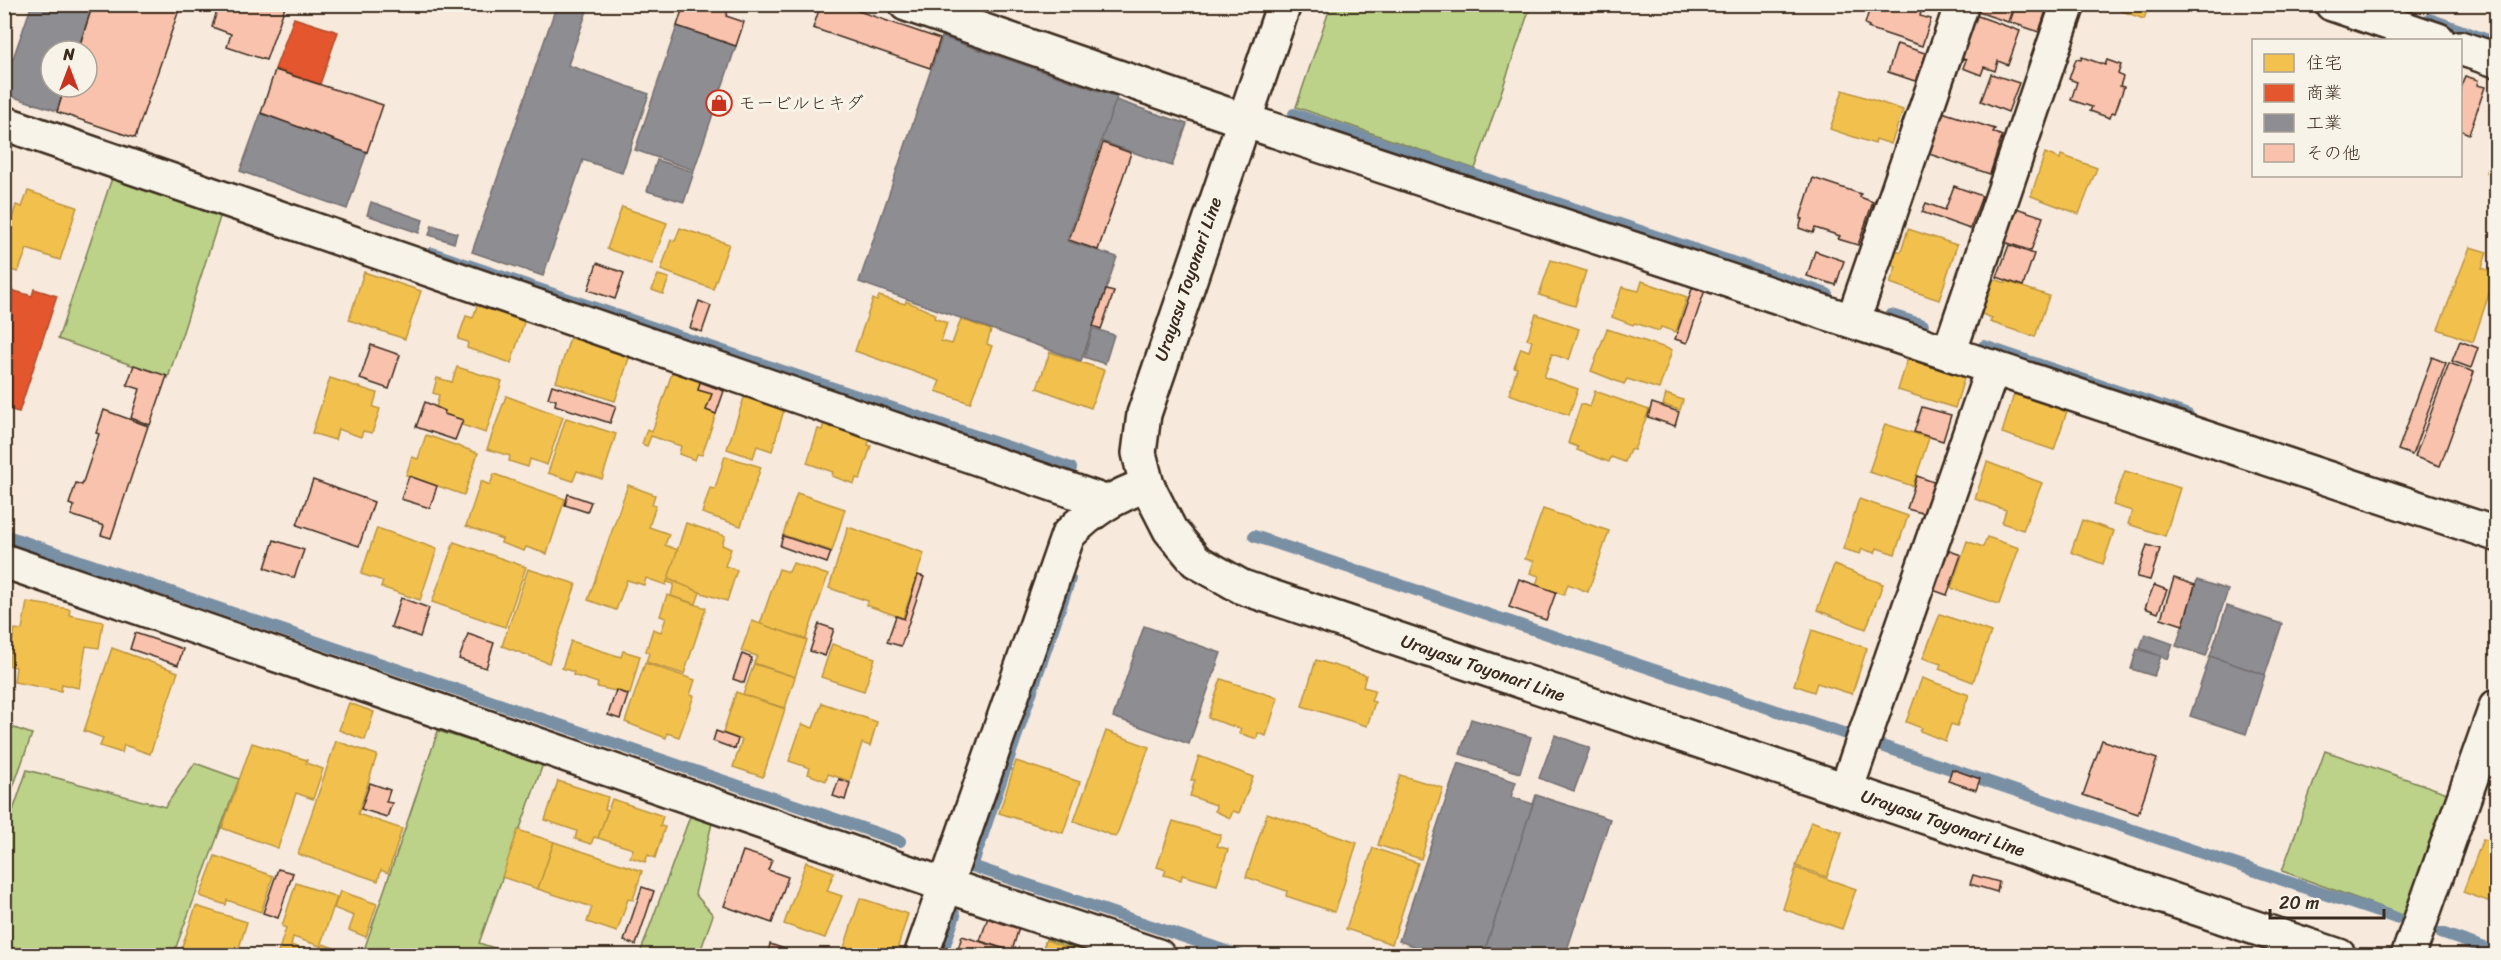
<svg xmlns="http://www.w3.org/2000/svg" width="2501" height="960" viewBox="0 0 2501 960" font-family="Sriracha,'Klee One',sans-serif">
	<rect width="100%" height="100%" fill="#f7e9dc"/>
	<filter id="ink" filterUnits="userSpaceOnUse"><feTurbulence type="fractalNoise" baseFrequency=".0167" numOctaves="2"/><feDisplacementMap in="SourceGraphic" scale="12" xChannelSelector="R" yChannelSelector="G"/><feConvolveMatrix kernelMatrix="1 2 1 2 8 2 1 2 1" color-interpolation-filters="sRGB"/></filter>
	<g filter="url(#ink)">
		<g fill="#bcd289" stroke="#7c7e54" stroke-width="1.5">
			<polygon points="1331,5 1531,5 1475,169 1296,107"/>
			<polygon points="114,172 222,211 168,378 58,339"/>
			<polygon points="5,725 32,734 5,810 4,725"/>
			<polygon points="438,731 543,764 479,943 515,955 362,956"/>
			<polygon points="2325,751 2453,795 2405,916 2282,871"/>
			<polygon points="195,763 239,779 173,955 5,955 5,834 27,770 165,807"/>
			<polygon points="692,811 713,819 695,894 713,915 699,955 639,956"/>
			<polygon points="1049,932 1118,956 1040,956"/>
		</g>
		<g fill="#f2c14e" stroke="#bb9440" stroke-width="1.5">
			<polygon points="2103,4 2149,4 2144,19"/>
			<polygon points="1843,90 1903,110 1891,144 1876,139 1875,144 1830,129"/>
			<polygon points="2496,141 2496,176 2486,172"/>
			<polygon points="2045,153 2060,159 2061,155 2097,168 2079,214 2031,196"/>
			<polygon points="28,191 77,207 60,260 27,249 18,272 4,268 4,220 11,223 16,205 22,207"/>
			<polygon points="622,207 667,223 652,264 607,249"/>
			<polygon points="680,228 729,244 713,289 661,270 671,240 675,241"/>
			<polygon points="1908,229 1957,245 1939,300 1890,283 1896,267 1889,264 1894,249 1901,252"/>
			<polygon points="2470,247 2487,252 2482,268 2496,273 2473,342 2438,329"/>
			<polygon points="1551,260 1586,271 1575,306 1539,295"/>
			<polygon points="364,272 421,291 405,339 349,320"/>
			<polygon points="658,275 669,278 663,294 652,290"/>
			<polygon points="1991,278 2006,283 2006,281 2049,296 2035,337 1990,322 1992,318 1979,313"/>
			<polygon points="1642,281 1687,297 1676,332 1661,327 1659,331 1635,323 1633,325 1612,317 1622,287 1639,291"/>
			<polygon points="879,296 905,304 906,301 935,314 934,318 947,323 941,341 952,344 961,319 991,330 987,344 992,346 970,403 936,391 940,381 855,351 873,299 877,301"/>
			<polygon points="478,303 525,319 511,363 467,348 468,342 458,339 466,316 473,318"/>
			<polygon points="1536,314 1579,329 1569,360 1552,354 1544,377 1578,389 1569,415 1509,394 1517,368 1514,367 1521,348 1529,351 1532,341 1527,339"/>
			<polygon points="1607,329 1672,350 1659,389 1627,379 1624,384 1591,371"/>
			<polygon points="571,335 630,355 615,401 556,382"/>
			<polygon points="1050,352 1104,370 1091,408 1037,388"/>
			<polygon points="1909,354 1966,372 1955,408 1898,390"/>
			<polygon points="457,367 502,381 486,433 462,425 463,420 444,414 445,411 436,408 439,395 433,393 437,378 452,382"/>
			<polygon points="673,370 701,380 698,390 712,394 706,410 716,414 702,455 697,454 695,460 679,454 681,446 651,436 647,446 642,444 647,429 652,432"/>
			<polygon points="330,378 377,393 373,407 380,409 372,433 363,431 361,437 338,429 335,440 312,433"/>
			<polygon points="2016,388 2069,405 2054,450 2002,433"/>
			<polygon points="1595,391 1649,410 1634,450 1630,449 1625,462 1611,457 1609,462 1577,450 1578,447 1568,443 1581,404 1590,407"/>
			<polygon points="1666,394 1683,400 1680,410 1663,405"/>
			<polygon points="745,395 784,410 772,451 757,446 753,458 727,449"/>
			<polygon points="506,396 563,417 547,465 530,459 528,467 509,461 510,456 487,449"/>
			<polygon points="566,418 616,434 602,479 577,471 573,481 548,473"/>
			<polygon points="824,423 870,438 868,445 871,446 860,479 856,478 854,484 832,476 833,472 807,463 818,429 822,430"/>
			<polygon points="1885,424 1929,438 1913,486 1869,472"/>
			<polygon points="426,435 478,453 464,495 406,475 412,457 418,459"/>
			<polygon points="725,456 761,467 741,526 702,513 710,488 715,489"/>
			<polygon points="1987,462 2042,483 2023,530 2002,523 2006,510 1975,499"/>
			<polygon points="2125,471 2180,488 2165,536 2128,524 2132,511 2113,505"/>
			<polygon points="494,474 565,499 547,554 526,547 524,551 501,543 502,539 466,526 481,481 490,485"/>
			<polygon points="628,485 655,495 652,504 656,505 649,527 669,534 665,545 678,550 666,585 646,578 644,585 627,580 616,610 588,600"/>
			<polygon points="797,493 845,509 832,551 783,535"/>
			<polygon points="1859,499 1908,516 1895,554 1877,548 1875,553 1862,549 1860,554 1843,549"/>
			<polygon points="1543,509 1609,531 1588,592 1568,584 1564,595 1536,585 1539,576 1530,573 1534,561 1525,559"/>
			<polygon points="2082,520 2114,531 2103,564 2071,552"/>
			<polygon points="686,523 725,536 722,545 731,549 725,566 737,570 727,601 677,585 678,582 668,579"/>
			<polygon points="848,527 924,553 903,618 866,605 868,601 829,588"/>
			<polygon points="377,528 437,549 420,600 381,587 383,581 361,574"/>
			<polygon points="1987,537 2019,548 1999,604 1951,588 1967,541 1983,547"/>
			<polygon points="454,542 526,567 505,627 432,602"/>
			<polygon points="793,563 828,575 806,639 760,624 779,569 789,572"/>
			<polygon points="1834,565 1883,584 1866,629 1817,610"/>
			<polygon points="528,569 576,584 549,663 502,646"/>
			<polygon points="668,579 700,592 696,604 671,596 674,584 667,582"/>
			<polygon points="667,595 706,608 684,674 646,662 649,653 646,651 653,629 661,632 666,618 660,616"/>
			<polygon points="27,602 70,609 69,615 103,622 99,648 86,646 79,688 62,684 61,691 14,682 16,667 8,665 15,629 22,630"/>
			<polygon points="1940,614 1991,632 1973,682 1939,669 1941,664 1923,658"/>
			<polygon points="752,621 807,640 795,677 754,663 757,656 741,651"/>
			<polygon points="1812,630 1867,648 1852,694 1817,683 1814,692 1794,685"/>
			<polygon points="571,641 621,657 623,651 640,656 630,694 597,687 598,683 573,675 574,672 562,668"/>
			<polygon points="832,644 875,658 864,691 821,677"/>
			<polygon points="112,648 178,672 150,754 124,745 122,753 100,746 103,738 84,731"/>
			<polygon points="1316,660 1366,675 1363,687 1375,690 1371,701 1375,702 1367,726 1302,706"/>
			<polygon points="645,663 695,680 690,695 694,696 679,737 667,733 666,738 625,722"/>
			<polygon points="754,664 795,677 785,708 743,695"/>
			<polygon points="1922,678 1969,695 1957,726 1951,724 1945,741 1920,731 1922,728 1906,722"/>
			<polygon points="1221,679 1278,698 1266,736 1258,733 1257,739 1239,733 1241,729 1208,718"/>
			<polygon points="736,692 785,709 763,777 733,767 742,740 723,733"/>
			<polygon points="349,703 374,712 365,740 339,730"/>
			<polygon points="822,703 877,722 870,746 862,743 850,781 828,774 826,781 808,774 810,768 789,761 802,724 813,728"/>
			<polygon points="1106,731 1149,747 1116,837 1074,821"/>
			<polygon points="336,741 377,755 358,814 402,829 388,873 381,870 378,881 298,854"/>
			<polygon points="252,743 307,760 306,763 323,769 313,799 296,793 278,848 222,828"/>
			<polygon points="1199,756 1253,777 1239,813 1233,811 1230,818 1215,811 1216,805 1190,796 1195,780 1191,780"/>
			<polygon points="1016,761 1080,782 1063,833 999,813"/>
			<polygon points="1400,775 1443,788 1421,859 1378,845"/>
			<polygon points="558,781 608,797 605,809 608,810 598,838 594,837 591,844 575,839 577,831 545,820"/>
			<polygon points="612,799 663,816 660,826 665,827 655,858 648,855 645,862 630,857 633,849 598,838"/>
			<polygon points="1267,813 1357,843 1335,912 1286,896 1287,891 1246,877"/>
			<polygon points="1173,821 1221,835 1217,846 1228,849 1217,885 1182,875 1181,880 1164,875 1166,870 1157,867"/>
			<polygon points="1811,821 1842,832 1827,877 1796,866"/>
			<polygon points="518,830 554,842 538,889 502,877"/>
			<polygon points="2483,839 2496,844 2496,904 2463,892"/>
			<polygon points="554,842 642,871 633,900 628,899 617,932 587,922 592,907 538,889"/>
			<polygon points="1373,848 1418,863 1392,944 1346,929"/>
			<polygon points="215,856 273,876 261,912 227,900 226,905 200,896"/>
			<polygon points="806,862 834,872 827,891 842,896 825,938 784,924"/>
			<polygon points="1796,868 1856,889 1842,929 1783,909"/>
			<polygon points="296,883 337,897 320,946 293,937 291,945 319,955 323,944 342,951 340,956 277,956 286,928 282,926"/>
			<polygon points="340,891 377,904 366,937 349,930 354,916 334,908"/>
			<polygon points="860,898 908,914 895,956 858,956 843,951"/>
			<polygon points="196,906 247,922 238,951 229,949 226,956 186,956 180,953"/>
			<polygon points="1046,940 1091,956 1041,956"/>
		</g>
		<g fill="#e4572e" stroke="#b14a29" stroke-width="1.5">
			<polygon points="294,18 338,32 320,84 275,69"/>
			<polygon points="4,288 32,296 34,289 57,296 19,412 4,408"/>
		</g>
		<g fill="#8d8d92" stroke="#746f6f" stroke-width="1.5">
			<polygon points="32,4 93,4 77,51 51,51 51,87 65,87 57,111 4,94 4,84"/>
			<polygon points="557,4 570,4 587,11 568,65 649,94 622,173 583,160 543,276 472,252"/>
			<polygon points="677,26 736,46 694,170 635,150"/>
			<polygon points="942,37 1117,97 1067,241 1117,257 1081,361 859,282"/>
			<polygon points="1116,100 1187,124 1172,166 1101,141"/>
			<polygon points="261,113 367,152 347,209 240,171"/>
			<polygon points="657,160 694,172 684,202 647,191"/>
			<polygon points="371,202 423,220 419,233 367,215"/>
			<polygon points="432,225 457,233 454,243 429,235"/>
			<polygon points="1093,328 1114,335 1105,364 1084,357"/>
			<polygon points="2197,580 2228,590 2206,656 2176,646"/>
			<polygon points="2227,606 2282,624 2265,675 2210,656"/>
			<polygon points="1144,626 1221,653 1189,744 1113,717"/>
			<polygon points="2145,634 2173,644 2168,659 2140,648"/>
			<polygon points="2137,649 2161,656 2154,676 2131,669"/>
			<polygon points="2210,656 2265,675 2246,734 2190,716"/>
			<polygon points="1471,719 1531,737 1520,773 1460,754"/>
			<polygon points="1555,735 1590,748 1574,791 1539,778"/>
			<polygon points="1458,763 1516,782 1511,797 1533,804 1483,956 1443,956 1399,941"/>
			<polygon points="1536,795 1610,819 1565,956 1483,956"/>
		</g>
		<g fill="none" stroke-linecap="round" stroke-linejoin="round">
			<g stroke="#798fa4" stroke-width="12">
				<polyline points="2385,4 2409,13"/>
				<polyline points="2429,19 2496,43"/>
				<polyline points="1294,114 1827,294"/>
				<polyline points="432,253 1071,468"/>
				<polyline points="1891,315 1923,325"/>
				<polyline points="1984,346 2188,415"/>
				<polyline points="4,535 900,841"/>
				<polyline points="1254,536 2396,918"/>
				<polyline points="1070,579 972,866 1241,956"/>
				<polyline points="2441,933 2496,952"/>
				<polyline points="941,956 955,915"/>
			</g>
		</g>
		<g fill="#f9c2ac" stroke="#3b2a1e" stroke-width="1.5">
			<polygon points="93,4 181,4 135,138 57,112 65,87 87,87 87,51 78,51"/>
			<polygon points="219,4 286,4 266,60 227,47 231,34 212,27"/>
			<polygon points="684,4 730,4 726,16 744,22 736,46 677,26"/>
			<polygon points="821,4 838,4 940,39 930,68 813,28"/>
			<polygon points="1871,4 1923,4 1920,16 1931,19 1922,46 1868,28 1869,26 1865,24"/>
			<polygon points="1978,4 2014,4 2008,22 1975,11"/>
			<polygon points="2016,4 2048,4 2039,32 2010,22"/>
			<polygon points="1975,15 2020,31 2008,65 1998,61 1995,71 1984,67 1981,75 1963,68 1966,60 1961,58"/>
			<polygon points="1897,44 1928,54 1918,82 1888,72"/>
			<polygon points="2082,57 2105,65 2107,60 2121,65 2118,74 2123,77 2120,86 2124,87 2115,113 2112,112 2110,118 2090,111 2092,107 2071,100 2077,82 2069,79 2076,59 2081,60"/>
			<polygon points="275,70 383,105 367,152 261,113"/>
			<polygon points="1991,74 2019,83 2008,112 1981,101"/>
			<polygon points="2465,76 2478,80 2477,85 2485,87 2469,134 2460,130 2460,88"/>
			<polygon points="1942,112 1995,129 1993,132 2002,136 1990,174 1929,154"/>
			<polygon points="1103,143 1131,153 1098,250 1069,240"/>
			<polygon points="1813,178 1861,194 1860,197 1873,202 1858,245 1838,239 1840,236 1815,228 1813,233 1799,228 1802,219 1800,219"/>
			<polygon points="1954,186 1982,196 1970,229 1922,212 1926,203 1945,210"/>
			<polygon points="2013,207 2043,217 2031,251 2002,241"/>
			<polygon points="2009,245 2034,254 2023,286 1997,277"/>
			<polygon points="1815,251 1844,261 1836,285 1807,276"/>
			<polygon points="597,263 624,273 615,299 588,290"/>
			<polygon points="1695,280 1707,284 1687,343 1675,339"/>
			<polygon points="1106,290 1114,292 1101,329 1093,326"/>
			<polygon points="699,301 711,306 702,332 690,328"/>
			<polygon points="2460,341 2478,348 2471,368 2452,361"/>
			<polygon points="371,345 400,355 389,389 360,379"/>
			<polygon points="2432,357 2446,363 2412,455 2398,450"/>
			<polygon points="2449,363 2474,372 2440,466 2415,457"/>
			<polygon points="134,365 167,376 150,425 131,418 140,389 127,385"/>
			<polygon points="700,382 724,391 716,414 706,410 712,394 698,390"/>
			<polygon points="552,385 616,406 610,423 555,405 556,400 548,398"/>
			<polygon points="425,402 445,411 444,414 463,420 455,440 416,427"/>
			<polygon points="1652,403 1679,412 1675,426 1648,417"/>
			<polygon points="1922,407 1951,415 1943,441 1914,432"/>
			<polygon points="104,410 148,426 111,538 101,535 104,526 71,515 74,506 69,504 76,483 82,485 99,434 96,433"/>
			<polygon points="409,476 437,486 430,508 401,499"/>
			<polygon points="1917,476 1936,483 1926,514 1907,509"/>
			<polygon points="313,480 374,502 359,546 297,525"/>
			<polygon points="568,494 591,502 587,512 565,505"/>
			<polygon points="783,536 831,552 827,563 780,546"/>
			<polygon points="274,540 304,550 294,578 265,568"/>
			<polygon points="2147,545 2160,549 2150,580 2137,577"/>
			<polygon points="1947,550 1961,555 1947,595 1933,590"/>
			<polygon points="918,575 924,577 901,646 887,642 896,616 904,619"/>
			<polygon points="2174,578 2195,585 2183,625 2161,618"/>
			<polygon points="1519,579 1556,592 1546,620 1509,607"/>
			<polygon points="2154,585 2167,590 2158,613 2145,608"/>
			<polygon points="401,598 429,608 420,637 391,627"/>
			<polygon points="819,624 834,629 825,656 810,651"/>
			<polygon points="135,633 183,649 178,665 130,649"/>
			<polygon points="468,634 494,643 486,668 459,659"/>
			<polygon points="742,654 752,658 744,683 733,679"/>
			<polygon points="616,690 628,695 620,719 608,715"/>
			<polygon points="716,731 738,739 735,749 713,741"/>
			<polygon points="2102,740 2157,759 2138,814 2083,795"/>
			<polygon points="1952,769 1980,779 1976,790 1948,781"/>
			<polygon points="839,779 850,783 845,800 833,796"/>
			<polygon points="370,783 390,790 386,802 392,803 387,817 361,809"/>
			<polygon points="743,851 772,860 768,870 788,877 772,923 724,906"/>
			<polygon points="278,869 293,873 278,918 263,913"/>
			<polygon points="1973,875 1999,882 1997,892 1970,884"/>
			<polygon points="642,887 654,891 636,945 624,941"/>
			<polygon points="989,914 1020,924 1012,951 980,941"/>
			<polygon points="962,936 1004,949 1003,955 1006,956 956,956"/>
			<polygon points="770,944 799,954 767,956"/>
		</g>
		<g fill="none" stroke-linecap="round" stroke-linejoin="round">
			<g stroke="#3b2a1e" stroke-width="38">
				<g id="minor">
					<polyline points="906,4 1243,120 2496,534"/>
					<polyline points="2332,4 2438,40"/>
					<polyline points="2460,48 2496,60"/>
					<polyline points="4,123 1105,502"/>
					<polyline points="1853,321 1962,4"/>
					<polyline points="1949,353 2068,4"/>
					<polyline points="4,561 945,885 1158,956"/>
					<polyline points="1846,790 1993,367"/>
					<path d="M921 956 1068 535C1092 510 1115 496 1147 485"/>
					<polyline points="2408,956 2496,707"/>
				</g>
			</g>
			<g stroke="#3b2a1e" stroke-width="38">
				<polyline id="major" points="1284,4 1144,414 1139,453 1147,485 1170,530 1196,561 1242,587 2339,956"/>
			</g>
			<use href="#minor" stroke="#f7f3e8" stroke-width="33"/>
			<use href="#major" stroke="#f7f3e8" stroke-width="33"/>
		</g>
	</g>
	<defs>
		<g id="shop-ring" transform="scale(1.35)"><circle r="9.5" fill="#f7f3e8" stroke="#c8321e" stroke-width="1.5"/><path d="M-5-2.5h2.3a2.7 3.5 0 0 1 5.4 0H5L5.5 6h-11ZM-1.5-2.5h3a1.5 2.3 0 0 0-3 0Z" fill="#c8321e"/></g>
	</defs>
	<g fill-rule="evenodd">
		<use href="#shop-ring" x="719" y="103"/>
	</g>
	<g text-anchor="middle" dominant-baseline="central" stroke-width="6" stroke-linejoin="round" paint-order="stroke">
		<g font-size="18" fill="#3b2a1e" stroke="#f7f3e8" text-anchor="start">
			<text x="738" y="103">モービルヒキダ</text>
		</g>
		<g font-size="18" fill="#3b2a1e" stroke="#f7f3e8">
			<text transform="translate(1188 279) rotate(-71)">Urayasu Toyonari Line</text>
			<text transform="translate(1483 668) rotate(19)">Urayasu Toyonari Line</text>
			<text transform="translate(1943 823) rotate(19)">Urayasu Toyonari Line</text>
		</g>
	</g>
	<rect width="2501" height="960" fill="none" stroke="#f7f3e8" stroke-width="24"/>
	<rect x="12" y="12" width="2477" height="936" fill="none" stroke="#3b2a1e" stroke-width="2" filter="url(#ink)"/>
	<rect x="2252" y="39" width="210" height="138" fill="#f7f3e8" stroke="#aca397" stroke-width="1.5"/>
	<rect x="2264" y="54" width="30" height="18" fill="#f2c14e" stroke="#aca397" stroke-width="1.5"/>
	<text x="2306" y="69" font-size="18" fill="#3b2a1e">住宅</text>
	<rect x="2264" y="84" width="30" height="18" fill="#e4572e" stroke="#aca397" stroke-width="1.5"/>
	<text x="2306" y="99" font-size="18" fill="#3b2a1e">商業</text>
	<rect x="2264" y="114" width="30" height="18" fill="#8d8d92" stroke="#aca397" stroke-width="1.5"/>
	<text x="2306" y="129" font-size="18" fill="#3b2a1e">工業</text>
	<rect x="2264" y="144" width="30" height="18" fill="#f9c2ac" stroke="#aca397" stroke-width="1.5"/>
	<text x="2306" y="159" font-size="18" fill="#3b2a1e">その他</text>
	<g transform="translate(69 69)"><circle r="28" fill="#f7f3e8" stroke="#aca397" stroke-width="1.5"/>
	<path d="M0-4.5L10 22L0 15L-10 22Z" fill="#c8321e"/>
	<text y="-9" font-size="16" font-weight="bold" text-anchor="middle" fill="#3b2a1e">N</text>
	</g>
	<path d="M2270 909v9h114v-9" fill="none" stroke="#3b2a1e" stroke-width="3"/>
	<text x="2279" y="909" font-size="18" fill="#3b2a1e" stroke="#f7f3e8" stroke-width="4.5" paint-order="stroke">20 m</text>
</svg>
